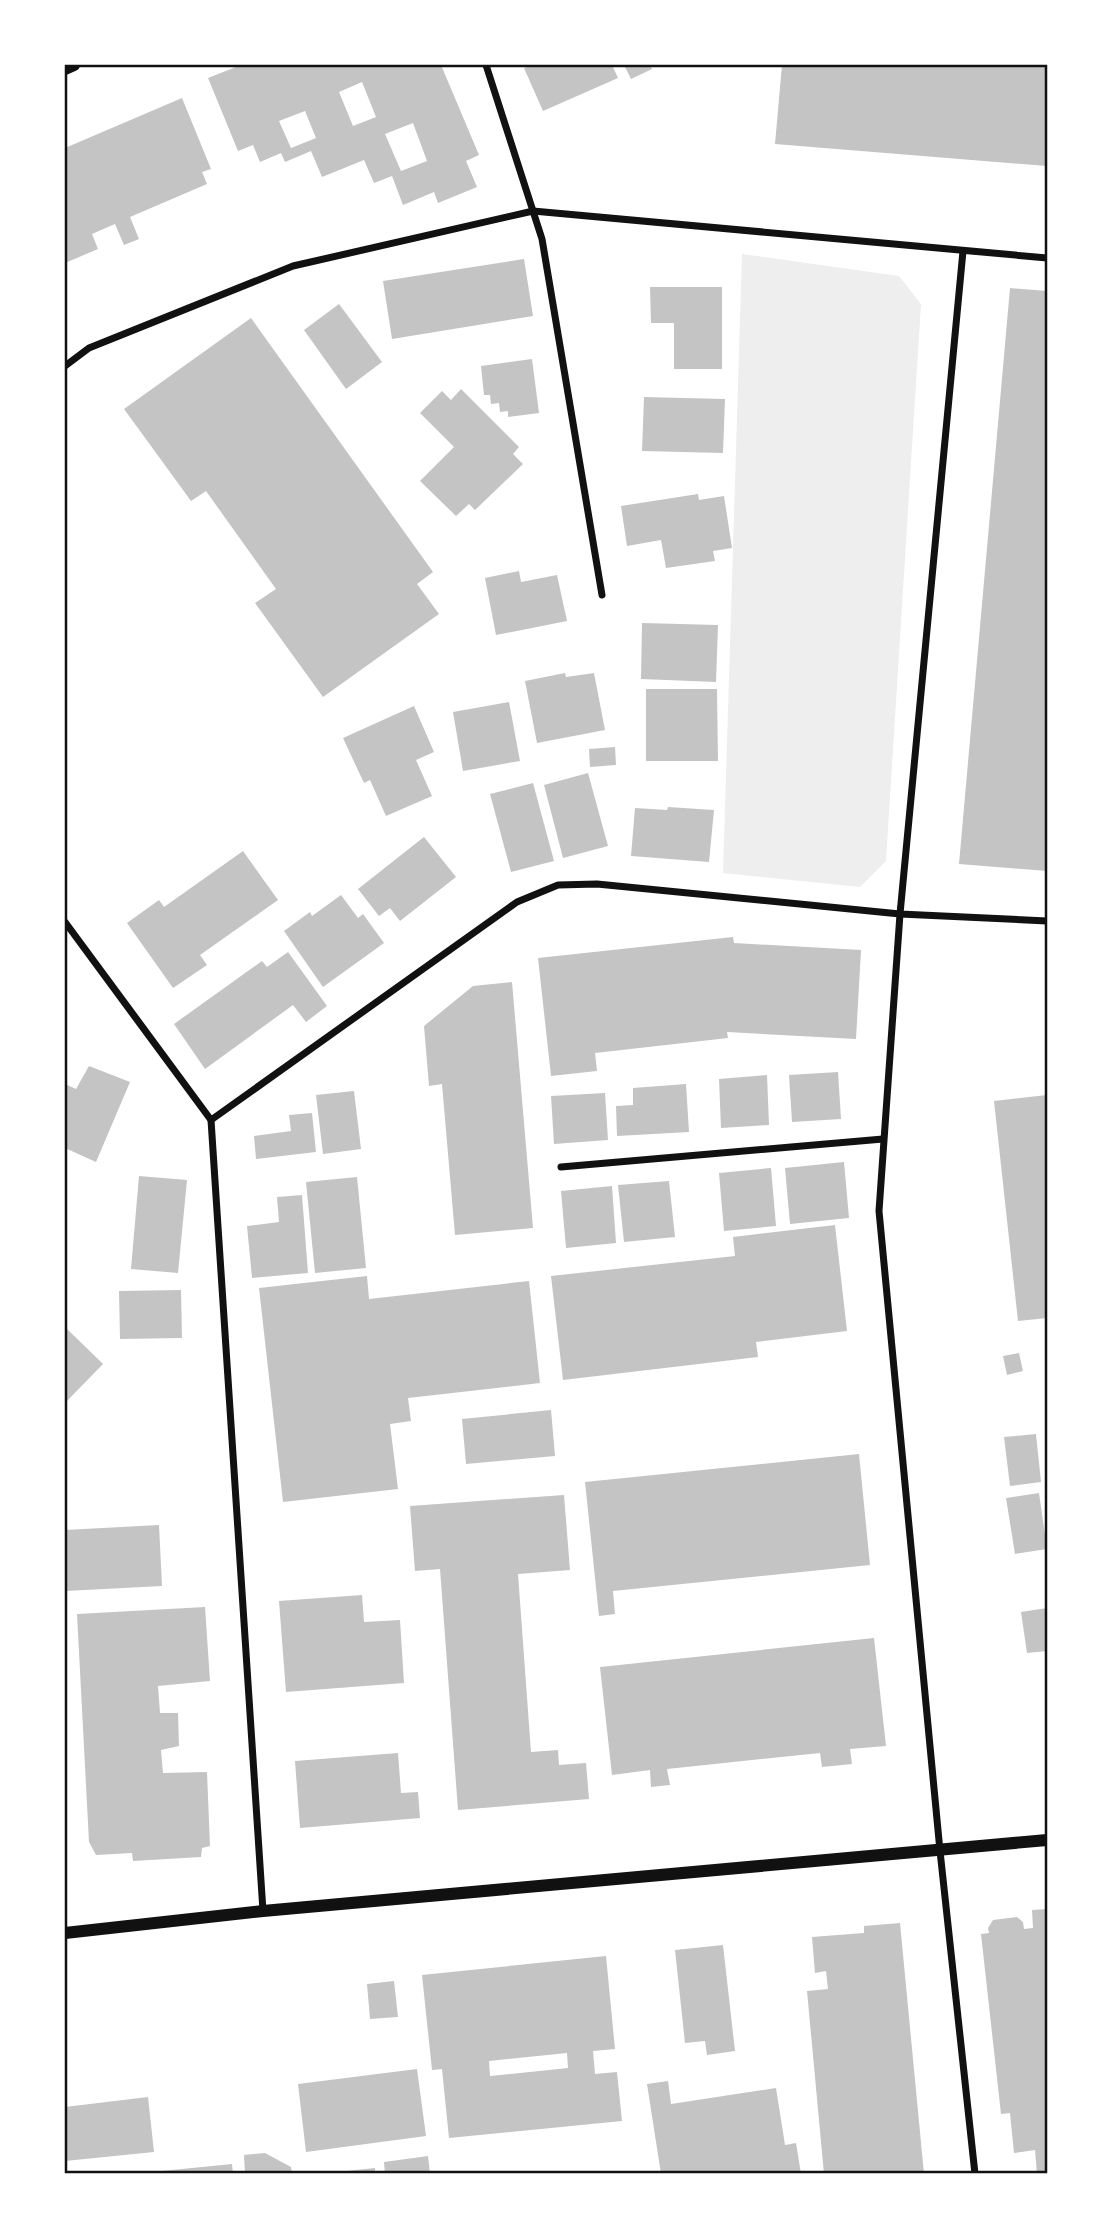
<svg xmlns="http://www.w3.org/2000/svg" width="1112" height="2239" viewBox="0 0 1112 2239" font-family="Commissioner,sans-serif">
	<rect width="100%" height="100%" fill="#fff"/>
	<polygon fill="#eee" points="742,254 899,276 921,304 886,861 860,887 723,873"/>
	<g fill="#c4c4c4" fill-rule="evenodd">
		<path d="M241 65H441L479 155 466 161 477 187 438 203 434 192 403 205 392 176 374 183 364 160 322 177 311 151 285 162 281 153 260 162 253 145 238 151 208 78ZM362 82 376 117 353 126 339 92ZM305 111 316 138 291 148 279 121ZM413 123 427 161 401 171 385 134Z"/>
		<polygon points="533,65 612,65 618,78 543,111 524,68"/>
		<polygon points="624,65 650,65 652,69 631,79"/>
		<polygon points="782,65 1047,65 1047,166 775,144"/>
		<polygon points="182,98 211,169 202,172 207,184 130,217 139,239 124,245 115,224 92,234 98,249 65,263 65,148"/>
		<polygon points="524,259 533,316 392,339 383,281"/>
		<polygon points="650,287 722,287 722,369 674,369 674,323 651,323"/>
		<polygon points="1010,288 1047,291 1047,871 959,864"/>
		<polygon points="339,304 382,362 346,389 304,330"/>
		<polygon points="251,318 433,572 417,584 439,614 323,697 255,603 276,589 206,491 191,501 124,409"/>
		<polygon points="532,359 539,413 508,417 508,411 500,412 499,403 491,404 490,395 484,395 481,366"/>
		<polygon points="461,389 519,447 513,454 523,464 475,510 469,504 456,516 420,481 454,447 420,413 442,391 451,400"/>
		<polygon points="644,397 725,399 723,453 642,451"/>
		<polygon points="698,494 699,500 724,496 732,548 713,551 715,561 666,568 661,540 627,546 621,506"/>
		<polygon points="519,571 521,582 557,575 567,621 496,635 485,578"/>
		<polygon points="642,623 718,625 716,682 641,679"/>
		<polygon points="565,673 566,677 594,673 605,730 537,743 525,681"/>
		<polygon points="646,689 717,689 718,761 646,761"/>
		<polygon points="509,702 520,761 463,771 453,712"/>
		<polygon points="414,706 434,752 416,760 432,796 386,816 370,780 364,783 343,738"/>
		<polygon points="615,747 616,765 590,767 589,749"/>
		<polygon points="588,773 608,846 563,858 544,785"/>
		<polygon points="533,783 554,861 511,872 490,794"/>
		<polygon points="668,807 714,810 709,862 631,856 635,808 667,810"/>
		<polygon points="424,837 456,877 400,921 390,908 379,916 358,889"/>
		<polygon points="243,851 278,900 200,955 207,965 173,988 127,923 159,900 164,907"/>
		<polygon points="341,895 358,918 363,914 384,943 323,987 284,931 310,912 312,916"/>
		<polygon points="733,937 734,943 861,950 856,1039 727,1032 728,1038 595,1053 597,1071 551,1076 538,958"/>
		<polygon points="288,952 327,1006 306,1022 293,1005 205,1069 174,1024 262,961 267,967"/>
		<polygon points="512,982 533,1228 455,1235 442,1084 429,1086 424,1026 473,986"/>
		<polygon points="89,1066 130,1082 96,1162 65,1148 65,1084 76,1089"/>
		<polygon points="838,1072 841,1119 792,1122 789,1075"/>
		<polygon points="767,1075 769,1125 721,1128 719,1079"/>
		<polygon points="686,1084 689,1132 617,1136 616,1106 633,1105 633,1088"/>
		<polygon points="354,1091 361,1149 323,1154 316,1095"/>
		<polygon points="605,1093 608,1140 554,1144 551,1096"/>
		<polygon points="1047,1095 1047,1318 1018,1321 994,1101"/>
		<polygon points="312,1113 316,1152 256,1159 254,1136 291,1131 289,1115"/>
		<polygon points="844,1162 849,1218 790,1224 785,1168"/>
		<polygon points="771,1168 776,1226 724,1231 719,1173"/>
		<polygon points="139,1176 187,1180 178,1273 131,1269"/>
		<polygon points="357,1177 366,1268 315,1273 306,1182"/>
		<polygon points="669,1181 675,1237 624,1242 618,1185"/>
		<polygon points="612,1186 616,1243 566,1248 561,1191"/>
		<polygon points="302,1195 308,1273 252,1278 247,1226 279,1222 277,1197"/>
		<polygon points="835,1225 847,1331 756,1342 758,1357 563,1380 551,1276 735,1256 733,1237"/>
		<polygon points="367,1276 369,1299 529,1281 540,1383 408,1398 411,1421 390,1424 398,1489 283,1502 259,1288"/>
		<polygon points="181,1290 182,1338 120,1339 119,1291"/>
		<polygon points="65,1327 103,1364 65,1403"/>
		<polygon points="1019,1353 1023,1371 1007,1375 1003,1356"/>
		<polygon points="551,1410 555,1456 466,1464 462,1419"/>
		<polygon points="1036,1434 1041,1482 1010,1486 1004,1437"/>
		<polygon points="859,1454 870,1565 613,1591 615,1614 599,1616 585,1482"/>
		<polygon points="1039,1493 1047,1549 1015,1554 1006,1498"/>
		<polygon points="564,1495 570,1570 518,1574 531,1752 558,1750 559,1765 586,1763 589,1799 458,1810 440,1569 415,1571 410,1506"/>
		<polygon points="159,1525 162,1586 65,1591 65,1530"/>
		<polygon points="362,1595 364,1622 400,1620 404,1683 286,1692 279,1601"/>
		<polygon points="205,1607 210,1681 158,1686 160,1713 178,1713 179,1746 161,1750 163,1773 207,1772 210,1846 202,1848 201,1857 133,1861 132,1853 96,1855 89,1842 77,1614"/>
		<polygon points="1047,1608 1047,1651 1027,1653 1021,1612"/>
		<polygon points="874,1638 886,1746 850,1749 852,1764 822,1767 820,1753 667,1769 670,1785 651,1787 650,1770 612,1775 600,1667"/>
		<polygon points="398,1753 401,1793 418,1792 420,1818 300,1828 295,1761"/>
		<polygon points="1047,1909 1047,2174 1037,2174 1035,2150 1014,2153 1010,2113 1001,2114 981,1934 989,1933 988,1928 993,1920 1017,1917 1023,1922 1024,1929 1033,1928 1032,1910"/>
		<polygon points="900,1923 924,2174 824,2174 807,1991 828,1989 826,1971 815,1973 812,1937 864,1933 864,1926"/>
		<polygon points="723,1945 735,2051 707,2055 705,2041 685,2043 675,1950"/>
		<path d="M606 1956 615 2049 593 2051 595 2074 617 2072 622 2121 449 2138 442 2069 432 2070 422 1975ZM567 2053 568 2068 490 2076 489 2061Z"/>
		<polygon points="394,1981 398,2017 370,2019 367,1984"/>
		<polygon points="417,2069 426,2136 306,2152 298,2084"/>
		<polygon points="668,2081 671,2104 776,2088 785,2145 796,2143 801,2174 661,2174 647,2084"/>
		<polygon points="148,2097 154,2152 65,2161 65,2107"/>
		<polygon points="265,2153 291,2167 292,2174 245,2174 244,2155"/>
		<polygon points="428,2156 430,2174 385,2174 384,2162"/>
		<polygon points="232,2164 233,2174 152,2174 152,2172"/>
		<polygon points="375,2168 375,2174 337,2174 337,2172"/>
	</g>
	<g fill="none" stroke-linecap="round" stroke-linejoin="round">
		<g stroke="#111" stroke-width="7">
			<polyline points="486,65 542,239 602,595"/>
			<polyline points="963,251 900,914 879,1211 940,1851 975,2174"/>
			<polyline points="65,366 89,348 293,266 533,211 1047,258"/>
			<polyline points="65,922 211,1120"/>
			<polyline points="561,1167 883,1139"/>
			<polyline points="263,1911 211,1120 517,902 558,885 597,884 900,914 1047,921"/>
		</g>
		<g stroke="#111" stroke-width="12">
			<polyline points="65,69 74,65"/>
			<polyline points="65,1933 263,1911 1047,1840"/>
		</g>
	</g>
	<rect width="1112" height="2239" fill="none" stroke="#ffffff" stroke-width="133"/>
	<rect x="66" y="66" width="980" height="2106" fill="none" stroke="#111" stroke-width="2.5"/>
</svg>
